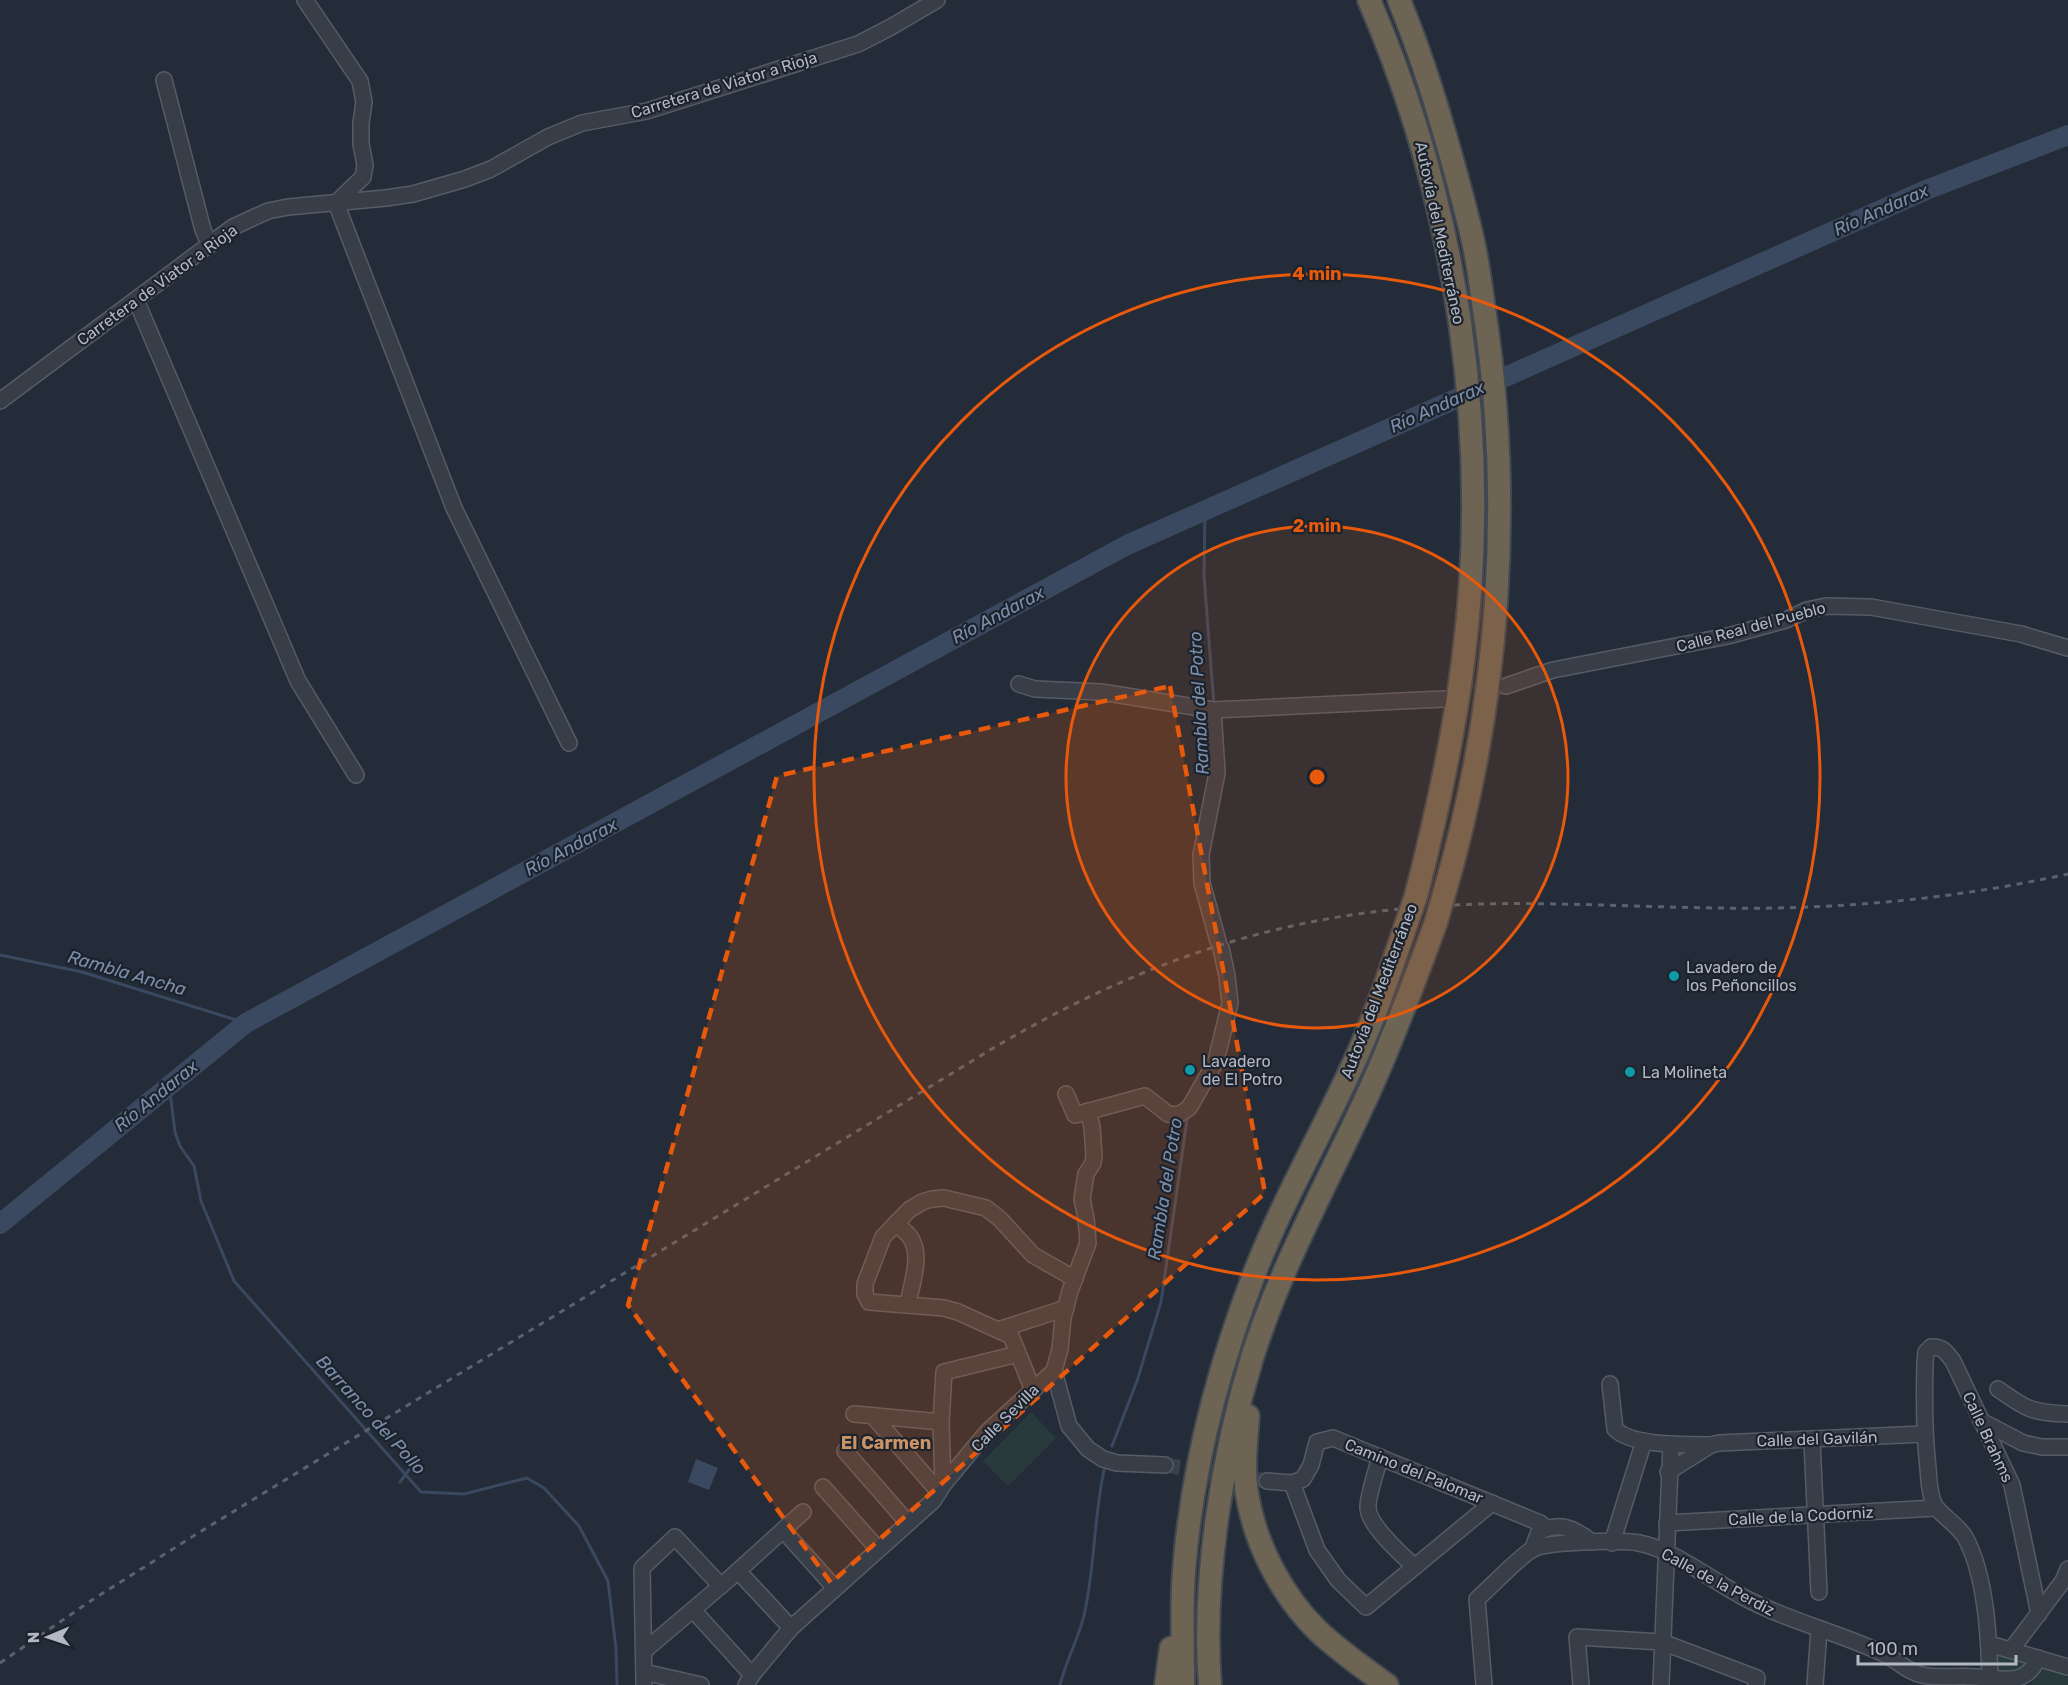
<svg xmlns="http://www.w3.org/2000/svg" width="2068" height="1685" viewBox="0 0 2068 1685" font-family="Rubik,sans-serif">
	<rect width="100%" height="100%" fill="#232c38"/>
	<g fill="#283a3b">
		<polygon points="1031,1412 1056,1438 1008,1486 983,1461"/>
		<polygon points="1998,1656 2026,1663 2026,1672 1998,1674 1996,1658"/>
		<polygon points="2045,1668 2068,1677 2068,1685 2030,1685"/>
	</g>
	<polygon fill="#3a4960" points="696,1459 718,1468 709,1490 688,1482"/>
	<g fill="none" stroke-linecap="round" stroke-linejoin="round">
		<g stroke="#3a4960" stroke-width="3">
			<polyline points="1205,510 1204,576 1214,706"/>
			<polyline points="0,955 82,972 246,1023"/>
			<polyline points="169,1084 175,1132 180,1146 194,1166 201,1201 234,1281 421,1492 464,1494 527,1478 544,1488 579,1526 608,1581 616,1649 617,1685"/>
			<polyline points="1112,1446 1137,1381 1161,1302 1187,1120 1189,1115"/>
			<polyline points="400,1482 411,1467"/>
			<path d="M1060 1685C1066 1660 1080 1636 1085 1611 1095 1564 1094 1516 1104 1470"/>
		</g>
		<polyline stroke="#3a4960" stroke-width="20" points="0,1224 246,1023 1127,545 1926,190 2068,135"/>
		<g stroke="#38414d" stroke-width="15" stroke-dasharray="15 8" stroke-linecap="butt">
			<polyline points="1452,697 1506,686"/>
			<polyline points="1165,1465 1267,1481"/>
		</g>
		<g stroke="#555c66" stroke-width="18">
			<g id="minor">
				<polyline points="305,0 360,81 364,102 361,123 361,144 365,165 363,177 336,203 454,508 569,743"/>
				<polyline points="164,80 203,230 210,245"/>
				<polyline points="136,300 298,681 356,775"/>
				<polyline points="0,401 233,227 268,211 288,207 386,198 413,194 465,179 491,169 548,137 582,123 647,111 858,44 891,27 937,0"/>
				<polyline points="1019,684 1035,689 1101,692 1213,710 1443,699"/>
				<polyline points="1506,686 1553,670 1728,636 1786,620 1807,610 1826,606 1871,607 2021,634 2068,648"/>
				<polyline points="1213,710 1217,773 1201,855 1202,883 1218,941"/>
				<polyline points="1066,1094 1075,1115 1145,1096 1168,1114 1178,1115 1189,1108 1216,1061 1230,1003 1227,976 1221,948"/>
				<path d="M896 1223C900 1228 907 1232 910 1237 923 1255 911 1285 908 1304"/>
				<polyline points="998,1330 1066,1308"/>
				<polyline points="1054,1371 1069,1426 1088,1449 1103,1459 1117,1463 1165,1465"/>
				<path d="M1610 1384 1615 1429C1633 1447 1686 1444 1711 1445"/>
				<path d="M1998 1389C2026 1409 2032 1413 2068 1414"/>
				<polyline points="1033,1390 1011,1336 958,1312 944,1308 869,1302 865,1294 865,1284 883,1237 909,1210 922,1202 932,1199 944,1198 986,1208 1000,1219 1033,1255 1075,1279"/>
				<polyline points="854,1414 941,1422"/>
				<polyline points="873,1416 939,1492"/>
				<polyline points="1981,1421 2023,1443 2042,1447 2068,1447"/>
				<polyline points="1812,1441 1819,1592"/>
				<polyline points="845,1451 908,1523"/>
				<path d="M1380 1457C1377 1469 1367 1498 1368 1508 1369 1526 1402 1555 1415 1567"/>
				<polyline points="1668,1472 1711,1445 1719,1443 1924,1434"/>
				<polyline points="1267,1481 1292,1483 1303,1479 1311,1465 1317,1442 1333,1438 1540,1523 1546,1528"/>
				<polyline points="1292,1483 1317,1550 1338,1580 1366,1607 1492,1503"/>
				<polyline points="943,1485 941,1422 944,1372 1018,1354"/>
				<polyline points="823,1487 878,1549"/>
				<polyline points="1667,1523 1935,1508"/>
				<polyline points="783,1530 835,1588"/>
				<polyline points="1612,1543 1644,1441"/>
				<path d="M1532 1550 1539 1532C1560 1521 1575 1529 1592 1542"/>
				<polyline points="738,1571 791,1628"/>
				<polyline points="693,1610 752,1675"/>
				<polyline points="1989,1644 2068,1667"/>
				<polyline points="2011,1650 2063,1581 2068,1569"/>
				<polyline points="644,1651 729,1579 803,1512"/>
				<polyline points="644,1672 701,1685"/>
				<path d="M1990 1680C1989 1637 1986 1575 1965 1537 1958 1525 1937 1512 1934 1504 1929 1493 1929 1480 1928 1468 1924 1433 1924 1398 1925 1363L1926 1352 1931 1347C1942 1346 1946 1352 1953 1361L2012 1485 2039 1614"/>
				<polyline points="644,1685 642,1568 675,1537 721,1586"/>
				<polyline points="746,1685 752,1675 791,1628 933,1501 943,1485 987,1432 1054,1371 1060,1349 1063,1318 1070,1291 1088,1243 1086,1218 1082,1199 1086,1174 1093,1163 1094,1155 1092,1127 1088,1111"/>
				<path d="M1484 1685 1477 1599C1494 1584 1513 1563 1531 1550 1545 1541 1621 1540 1639 1543 1672 1549 1713 1581 1743 1597 1788 1621 1837 1632 1882 1653 1896 1659 1907 1672 1922 1675 1939 1679 1958 1675 1976 1677 2006 1680 2027 1685 2038 1658"/>
				<polyline points="1581,1685 1577,1637 1662,1642 1757,1678 1756,1685"/>
				<polyline points="1661,1685 1671,1444"/>
				<polyline points="1815,1685 1819,1630"/>
			</g>
		</g>
		<g stroke="#424953" stroke-width="26">
			<g id="highway">
				<path d="M1369 0C1458 206 1492 439 1463 662 1453 741 1436 818 1416 896"/>
				<path d="M1399 0C1417 44 1432 89 1445 135 1455 170 1465 205 1473 241 1478 263 1481 286 1484 309 1514 504 1499 705 1444 894"/>
				<path d="M1248 1416C1246 1441 1243 1468 1247 1494 1255 1544 1282 1596 1318 1631 1339 1651 1364 1668 1387 1685"/>
				<polyline points="1166,1685 1171,1648"/>
				<path d="M1183 1685C1183 1647 1181 1609 1184 1571 1192 1468 1218 1368 1255 1272 1282 1203 1319 1138 1350 1071 1373 1023 1390 972 1407 922"/>
				<path d="M1210 1685C1202 1582 1222 1456 1252 1358 1282 1262 1332 1175 1373 1083 1396 1031 1416 977 1436 922"/>
			</g>
		</g>
		<use href="#minor" stroke="#373e48" stroke-width="15"/>
		<use href="#highway" stroke="#6e6454" stroke-width="22"/>
		<path stroke="#59626f" stroke-width="3" stroke-dasharray="6 6" stroke-linecap="butt" d="M0 1663 92 1600 195 1535 995 1047C1123 972 1252 923 1400 909 1507 898 1614 907 1721 908 1838 910 1954 899 2068 874"/>
		<g stroke="#424953" stroke-width="26" stroke-linecap="butt">
			<g id="highway-bridge">
				<polyline points="1407,922 1416,896"/>
				<polyline points="1436,922 1444,894"/>
			</g>
		</g>
		<use href="#highway-bridge" stroke="#6e6454" stroke-width="22"/>
	</g>
	<path fill="#e8590c" fill-opacity="0.2" stroke="#e8590c" stroke-width="4.5" stroke-dasharray="12 8" stroke-linejoin="round" d="M1170 686 1265 1193 831 1583 628 1305 777 776Z"/>
	<circle cx="1317" cy="777" r="251" fill="#e8590c" fill-opacity=".12"/>
	<g fill="none" stroke="#e8590c" stroke-width="3">
		<circle cx="1317" cy="777" r="251"/>
		<circle cx="1317" cy="777" r="503"/>
	</g>
	<g fill="#0f9aa8" stroke="#1c232d" stroke-width="2">
		<circle cx="1674" cy="976" r="6"/>
		<circle cx="1190" cy="1070" r="6"/>
		<circle cx="1630" cy="1072" r="6"/>
	</g>
	<g text-anchor="middle" dominant-baseline="central" stroke-width="4.5" stroke-linejoin="round" paint-order="stroke">
		<g font-size="16" fill="#b2b9c4" stroke="#1c232d">
			<text transform="translate(724 85) rotate(-17)">Carretera de Viator a Rioja</text>
			<text transform="translate(1440 233) rotate(78)">Autovía del Mediterráneo</text>
			<text transform="translate(157 285) rotate(-36)">Carretera de Viator a Rioja</text>
			<text transform="translate(1751 627) rotate(-15)">Calle Real del Pueblo</text>
			<text transform="translate(1379 991) rotate(-69)">Autovía del Mediterráneo</text>
			<text transform="translate(1005 1418) rotate(-45)">Calle Sevilla</text>
			<text transform="translate(1988 1437) rotate(65)">Calle Brahms</text>
			<text transform="translate(1817 1439) rotate(-2)">Calle del Gavilán</text>
			<text transform="translate(1414 1471) rotate(22)">Camino del Palomar</text>
			<text transform="translate(1801 1516) rotate(-3)">Calle de la Codorniz</text>
			<text transform="translate(1718 1582) rotate(28)">Calle de la Perdiz</text>
		</g>
		<g font-size="16" fill="#b2b9c4" stroke="#1c232d" text-anchor="start">
			<text x="1686" y="967">Lavadero de<tspan x="1686" dy="18">los Peñoncillos</tspan></text>
			<text x="1202" y="1061">Lavadero<tspan x="1202" dy="18">de El Potro</tspan></text>
			<text x="1642" y="1072">La Molineta</text>
		</g>
		<g font-size="18" font-style="italic" fill="#7c8eaa" stroke="#1c232d">
			<text transform="translate(1881 210) rotate(-24)">Río Andarax</text>
			<text transform="translate(1437 407) rotate(-24)">Río Andarax</text>
			<text transform="translate(998 615) rotate(-28)">Río Andarax</text>
			<text transform="translate(1199 703) rotate(-93)">Rambla del Potro</text>
			<text transform="translate(571 847) rotate(-28)">Río Andarax</text>
			<text transform="translate(127 973) rotate(16)">Rambla Ancha</text>
			<text transform="translate(156 1096) rotate(-39)">Río Andarax</text>
			<text transform="translate(1165 1189) rotate(-81)">Rambla del Potro</text>
			<text transform="translate(371 1415) rotate(48)">Barranco del Pollo</text>
		</g>
		<g font-size="18" font-weight="bold" fill="#ca9467" stroke="#1c232d">
			<text x="886" y="1443">El Carmen</text>
		</g>
	</g>
	<circle cx="1317" cy="777" r="9" fill="#e8590c" stroke="#1c232d" stroke-width="3"/>
	<g font-size="18" text-anchor="middle" font-weight="bold" fill="#e8590c" stroke="#1c232d" stroke-width="4.5" stroke-linejoin="round" paint-order="stroke">
		<text x="1317" y="280">4 min</text>
		<text x="1317" y="532">2 min</text>
	</g>
	<g transform="translate(48 1637) rotate(268)" stroke="#1c232d" stroke-width="4.5" paint-order="stroke">
	<path d="M0-4.5L10 22L0 15L-10 22Z" fill="#b2b9c4"/>
	<text y="-9" font-size="16" font-weight="bold" text-anchor="middle" fill="#b2b9c4">N</text>
	</g>
	<path d="M1858 1655v9h158v-9" fill="none" stroke="#b2b9c4" stroke-width="3"/>
	<text x="1867" y="1655" font-size="18" fill="#b2b9c4" stroke="#1c232d" stroke-width="4.5" paint-order="stroke">100 m</text>
</svg>
